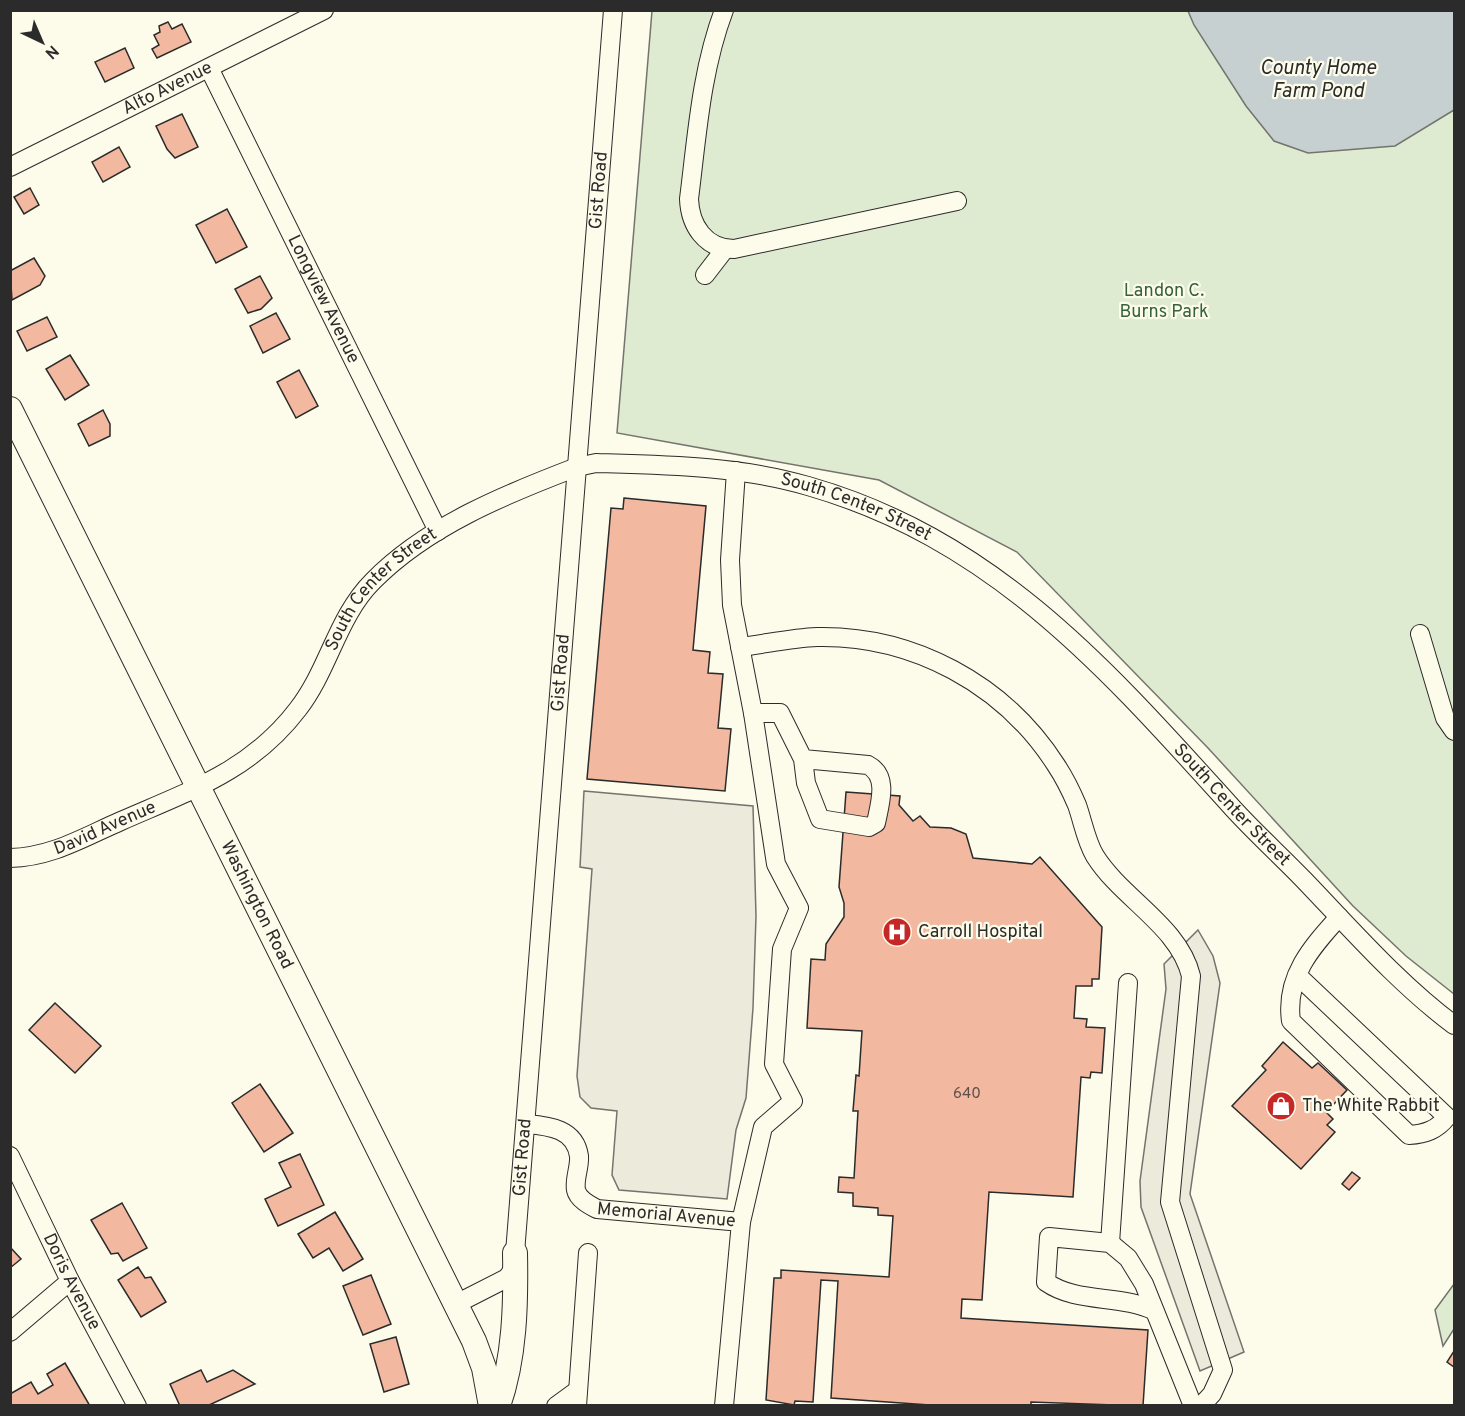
<svg xmlns="http://www.w3.org/2000/svg" width="1465" height="1416" viewBox="0 0 1465 1416" font-family="Overpass,sans-serif">
	<rect width="100%" height="100%" fill="#fdfbea"/>
	<g fill="#deebd1" stroke="#74746e" stroke-width="1.5">
		<polygon points="652,11 1454,11 1454,994 1406,956 1353,906 1208,748 1017,552 879,480 617,433"/>
		<polygon points="1454,1284 1454,1329 1443,1346 1435,1310"/>
	</g>
	<g fill="#eceadb" stroke="#74746e" stroke-width="1.5">
		<polygon points="584,791 753,806 756,916 753,1008 746,1098 736,1130 727,1199 619,1190 612,1175 617,1111 591,1108 580,1097 577,1076 592,869 580,867"/>
		<polygon points="1198,930 1213,956 1220,983 1190,1194 1244,1352 1200,1371 1141,1207 1140,1181 1166,989 1164,964"/>
	</g>
	<polygon fill="#c7d0d0" stroke="#74746e" stroke-width="1.5" points="1188,11 1454,11 1454,110 1395,146 1308,153 1274,141 1246,106 1194,25"/>
	<g fill="#f2b8a0" stroke="#2b2b2b" stroke-width="1.5">
		<polygon points="168,22 172,29 182,24 191,42 157,58 152,49 159,45 154,35 160,32 159,26"/>
		<polygon points="125,48 134,68 105,82 95,62"/>
		<polygon points="182,114 198,147 175,158 167,149 156,126"/>
		<polygon points="119,147 130,167 103,182 92,162"/>
		<polygon points="30,188 39,205 24,214 14,197"/>
		<polygon points="227,209 247,247 216,263 196,225"/>
		<polygon points="34,258 45,276 40,285 12,300 10,271"/>
		<polygon points="260,276 272,298 261,309 248,313 235,289"/>
		<polygon points="276,313 290,339 263,353 250,326"/>
		<polygon points="47,317 57,337 27,351 17,331"/>
		<polygon points="70,355 89,385 65,400 46,369"/>
		<polygon points="299,370 318,406 296,418 277,382"/>
		<polygon points="103,410 110,424 110,436 89,446 78,424"/>
		<polygon points="624,498 706,506 693,650 710,652 708,673 723,674 718,728 731,729 725,791 587,779 611,508 623,509"/>
		<polygon points="846,792 900,796 899,805 913,821 920,816 930,827 951,828 966,834 973,858 1032,864 1040,857 1102,927 1099,979 1092,979 1092,986 1076,986 1074,1018 1087,1019 1086,1027 1105,1028 1102,1073 1091,1072 1090,1078 1081,1077 1073,1197 989,1192 982,1300 962,1299 961,1318 1148,1330 1143,1406 1031,1402 1031,1406 944,1406 831,1398 838,1281 821,1280 813,1402 795,1401 794,1405 766,1400 774,1278 781,1278 781,1270 889,1277 893,1216 878,1215 878,1208 853,1206 853,1193 838,1192 839,1177 854,1178 858,1111 853,1111 856,1075 859,1076 862,1031 807,1028 811,959 825,960 826,944 844,917 844,903 839,887"/>
		<polygon points="55,1003 101,1046 75,1073 29,1030"/>
		<polygon points="1283,1042 1312,1068 1318,1063 1347,1090 1333,1105 1331,1103 1324,1110 1333,1119 1327,1125 1335,1132 1301,1169 1232,1106 1266,1070 1262,1066"/>
		<polygon points="260,1084 293,1133 264,1152 232,1103"/>
		<polygon points="300,1154 324,1205 278,1226 265,1199 291,1187 279,1163"/>
		<polygon points="1352,1172 1360,1178 1349,1190 1342,1184"/>
		<polygon points="122,1203 147,1248 123,1261 118,1253 111,1254 91,1220"/>
		<polygon points="335,1212 363,1259 343,1271 329,1248 313,1258 298,1234"/>
		<polygon points="10,1247 21,1259 10,1268"/>
		<polygon points="138,1267 145,1278 151,1277 166,1302 141,1317 118,1280"/>
		<polygon points="371,1275 391,1324 363,1335 343,1286"/>
		<polygon points="396,1337 409,1384 384,1392 370,1344"/>
		<polygon points="1454,1351 1454,1367 1447,1362"/>
		<polygon points="65,1363 90,1406 10,1406 10,1394 31,1382 38,1394 53,1385 47,1374"/>
		<polygon points="201,1370 207,1382 233,1370 255,1384 207,1406 180,1406 170,1384"/>
	</g>
	<g fill="none" stroke-linecap="round" stroke-linejoin="round">
		<g stroke="#2b2b2b" stroke-width="20">
			<g id="minor">
				<path d="M724 10C701 71 697 136 689 199 690 225 705 249 734 249L957 201"/>
				<path id="s1" d="M209 68 438 531"/>
				<path id="s2" d="M10 167 324 10"/>
				<polyline points="705,275 725,249"/>
				<polyline points="1420,634 1445,718 1454,731"/>
				<path d="M740 647C765 644 792 638 817 637 913 635 1004 684 1056 765 1064 777 1071 791 1077 805 1083 822 1086 841 1095 856 1122 899 1179 926 1191 976L1170 1202 1223 1370 1212 1394 1201 1406"/>
				<path d="M753 713H780L803 759 806 783 820 819 869 827 876 823C880 803 889 776 868 765L803 759"/>
				<path id="s3" d="M10 858C52 857 84 837 121 821 189 791 251 771 298 709 329 669 337 617 373 581 427 526 506 494 577 467L596 463C667 465 740 466 808 486 993 539 1105 667 1229 804 1253 831 1280 855 1304 880 1352 930 1399 984 1454 1025"/>
				<path d="M1297 975 1447 1117C1437 1130 1425 1134 1409 1135L1291 1021C1285 977 1311 948 1339 917"/>
				<path id="s4" d="M527 1124C550 1126 575 1129 579 1156 580 1167 574 1179 576 1190 578 1199 589 1205 597 1209L741 1222 763 1127 793 1101 774 1064 782 949 799 908 776 864 753 713 732 605 730 560 736 471"/>
				<path id="s5" d="M10 1156 70 1281 137 1406"/>
				<polyline points="1110,1243 1128,983"/>
				<path id="s6" d="M456 1304 507 1278 512 1271 515 1253 613 10"/>
				<path d="M1155 1311C1121 1294 1077 1304 1046 1282L1049 1237 1110 1243 1128 1258 1144 1284 1193 1406"/>
				<polyline points="10,1332 70,1281"/>
				<polyline points="556,1406 578,1390"/>
				<polyline points="577,1406 588,1253"/>
				<polyline points="724,1406 741,1222"/>
			</g>
		</g>
		<g stroke="#2b2b2b" stroke-width="26">
			<g id="major">
				<path id="s7" d="M10 409 474 1341 484 1368 491 1406"/>
				<path d="M498 1406C515 1358 516 1303 515 1253"/>
			</g>
		</g>
		<use href="#minor" stroke="#fdfbea" stroke-width="18"/>
		<use href="#major" stroke="#fdfbea" stroke-width="24"/>
	</g>
	<defs>
		<g id="hospital-disc" transform="scale(1.5)"><circle r="9.5" fill="#c62828" stroke="#fdfbea"/><path d="M-5-5h3v3.5h4V-5h3V5h-3V1.5h-4V5h-3Z" fill="#fff"/></g>
		<g id="shop-disc" transform="scale(1.5)"><circle r="9.5" fill="#c62828" stroke="#fdfbea"/><path d="M-5-2.5h2.3a2.7 3.5 0 0 1 5.4 0H5L5.5 6h-11ZM-1.5-2.5h3a1.5 2.3 0 0 0-3 0Z" fill="#fff"/></g>
	</defs>
	<g fill-rule="evenodd">
		<use href="#hospital-disc" x="897" y="932"/>
		<use href="#shop-disc" x="1281" y="1106"/>
	</g>
	<g text-anchor="middle" dominant-baseline="central" stroke-width="4.5" stroke-linejoin="round" paint-order="stroke">
		<g font-size="15" fill="#5d4e48">
			<text x="967" y="1094">640</text>
		</g>
		<g font-size="18" fill="#2b2b2b" stroke="#fdfbea">
			<text stroke="none"><textPath href="#s2" startOffset="176">Alto Avenue</textPath></text>
			<text stroke="none"><textPath href="#s6" startOffset="1150">Gist Road</textPath></text>
			<text stroke="none"><textPath href="#s1" startOffset="258">Longview Avenue</textPath></text>
			<text stroke="none"><textPath href="#s3" startOffset="1000">South Center Street</textPath></text>
			<text stroke="none"><textPath href="#s3" startOffset="478">South Center Street</textPath></text>
			<text stroke="none"><textPath href="#s6" startOffset="666">Gist Road</textPath></text>
			<text stroke="none"><textPath href="#s3" startOffset="1486">South Center Street</textPath></text>
			<text stroke="none"><textPath href="#s3" startOffset="100">David Avenue</textPath></text>
			<text stroke="none"><textPath href="#s7" startOffset="554">Washington Road</textPath></text>
			<text stroke="none"><textPath href="#s6" startOffset="180">Gist Road</textPath></text>
			<text stroke="none"><textPath href="#s4" startOffset="200">Memorial Avenue</textPath></text>
			<text stroke="none"><textPath href="#s5" startOffset="140">Doris Avenue</textPath></text>
		</g>
		<g font-size="18" fill="#34623c" stroke="#fdfbea">
			<text x="1164" y="291">Landon C.<tspan x="1164" dy="21">Burns Park</tspan></text>
		</g>
		<g font-size="18" fill="#2b2b2b" stroke="#fdfbea" text-anchor="start">
			<text x="918" y="932">Carroll Hospital</text>
			<text x="1302" y="1106">The White Rabbit</text>
		</g>
		<g font-size="20" font-style="italic" fill="#2b2b2b" stroke="#fdfbea">
			<text x="1318" y="69">County Home<tspan x="1318" dy="23">Farm Pond</tspan></text>
		</g>
	</g>
	<rect width="1465" height="1416" fill="none" stroke="#2b2b2b" stroke-width="24"/>
	<g transform="translate(42 42) rotate(136)" stroke="#fdfbea" stroke-width="4.5" paint-order="stroke">
	<path d="M0-4.5L10 22L0 15L-10 22Z" fill="#2b2b2b"/>
	<text y="-9" font-size="16" font-weight="bold" text-anchor="middle" fill="#2b2b2b">N</text>
	</g>
</svg>
